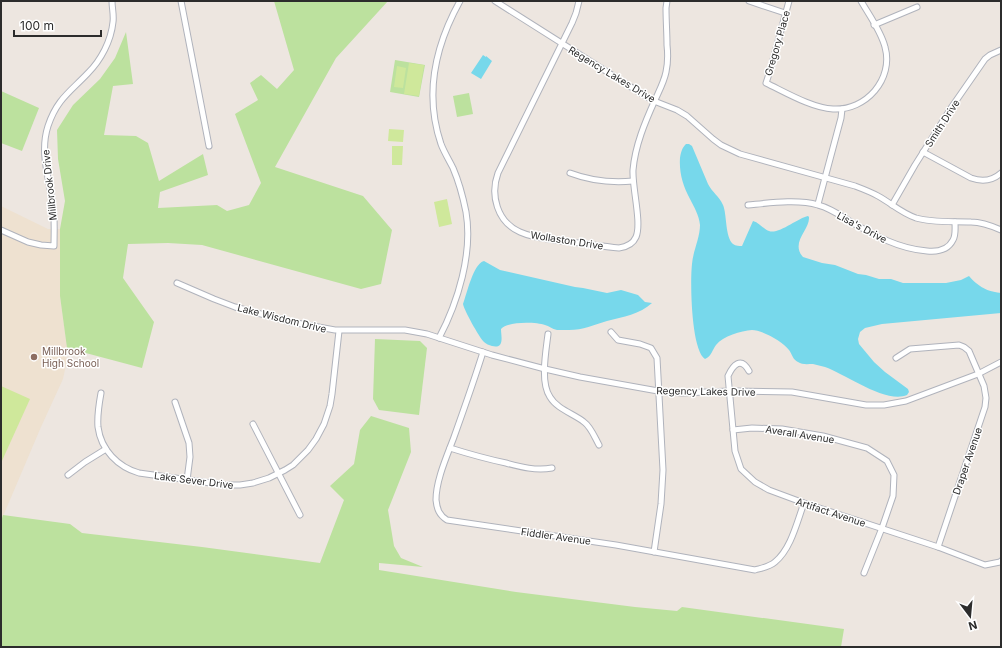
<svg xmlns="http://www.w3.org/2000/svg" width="1002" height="648" viewBox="0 0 1002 648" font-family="Inter,sans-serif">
	<rect width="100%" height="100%" fill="#ede6e0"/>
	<polygon fill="#eee1d0" points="1,206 48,229 60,229 60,296 67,348 66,365 63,379 41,427 1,521"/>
	<g fill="#bce19e">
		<polygon points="274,1 388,1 336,58 275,167 363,196 392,230 381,284 361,289 202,245 168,243 128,244 123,278 154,322 142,368 67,348 60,296 60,229 65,201 58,159 57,130 73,105 100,79 115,58 126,32 133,84 113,86 104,135 136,136 148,143 159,181 203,154 208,175 160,192 158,208 217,205 227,211 249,205 261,183 235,114 258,100 250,83 261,75 277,89 294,70"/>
		<polygon points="395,60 425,65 419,97 390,92"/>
		<polygon points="1,91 39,108 22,151 1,143"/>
		<polygon points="469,93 473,114 457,117 453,96"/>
		<polygon points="375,339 420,341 427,348 419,415 379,410 373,399"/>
		<polygon points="371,416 409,428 411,452 388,510 394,546 401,558 423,567 379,563 379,570 516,592 635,607 677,611 682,607 844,629 841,647 1,647 1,521 3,515 70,524 82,533 202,547 320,563 344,500 330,486 354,464 360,430"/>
	</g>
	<g fill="#cfe89b">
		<polygon points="409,63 424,65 419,96 404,94"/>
		<polygon points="397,66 406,68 403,88 394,87"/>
		<polygon points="389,129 404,130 403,142 388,141"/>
		<polygon points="392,146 403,146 402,165 392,165"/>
		<polygon points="447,199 452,224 439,227 434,202"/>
		<polygon points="1,386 30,399 1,463"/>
	</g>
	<g fill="#77d8eb">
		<polygon points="483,55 486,57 486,56 492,61 481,79 471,73"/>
		<path d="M686 144H689L692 146 708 184C712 192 719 196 723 205 727 214 725 237 733 244 736 246 739 246 742 246L753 221C760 223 763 229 769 231 778 235 798 218 808 216L809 217C810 230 790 242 803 257L822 263 835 265 858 274 866 275 879 279H891L903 283H946L961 280 969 276C971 278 973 281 976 283 983 289 991 292 1001 293V313L882 324 865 328 860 332 858 339 859 344 874 362 885 372 908 389 909 392 907 395C886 404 845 374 825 367 821 366 817 365 813 364 808 364 802 365 798 362 793 360 792 354 789 350 783 342 762 330 752 330 741 331 723 336 716 345 712 350 712 356 705 359 691 350 690 281 692 264 693 251 700 238 700 225 699 215 694 207 690 199 683 186 679 173 680 158 681 152 682 148 686 144Z"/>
		<path d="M484 261 500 270 509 272 575 287 583 288 607 293 621 290 638 295 645 302 652 303C640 314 623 317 607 321 594 325 583 330 569 330 565 330 560 330 557 330 552 329 549 326 545 325 536 322 508 321 501 329 501 336 505 349 492 346 489 345 486 344 484 342 479 337 464 310 463 304 467 294 473 264 484 261Z"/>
	</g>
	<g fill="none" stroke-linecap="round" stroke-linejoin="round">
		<g stroke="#b0b3bc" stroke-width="7">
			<g id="minor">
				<polyline points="181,1 194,68 209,146"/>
				<path d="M495 1 642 94 654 101 677 110 687 116 713 139 721 145 740 154 855 186C863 189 871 192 878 196 891 203 901 213 916 218 933 223 953 221 971 222 982 222 992 226 1001 230"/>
				<path d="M579 1 576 13 572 23 498 173C490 195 497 222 520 232 533 238 548 239 562 241 581 243 600 246 619 248 626 247 633 244 636 237 642 223 632 187 633 170 635 146 645 122 655 100 659 91 664 82 666 72 668 63 668 54 667 45 667 33 666 21 666 8L667 1"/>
				<polyline points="749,1 785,13"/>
				<path d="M789 1 770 71 766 83C785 92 812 108 833 109 866 111 894 79 885 47 881 31 869 15 861 1"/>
				<polyline points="874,25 917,7"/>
				<path d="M923 152 971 178C982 182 992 181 1001 173"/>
				<path d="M570 173C591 181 611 183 633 181"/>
				<polyline points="818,204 841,118 842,109"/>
				<path d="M748 205C769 203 798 199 818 205 830 208 840 215 851 222 874 235 899 249 927 251 937 252 948 250 953 240 956 235 955 228 955 222"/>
				<polyline points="892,205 915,165 951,108 985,59 990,55 1001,50"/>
				<path d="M1 230 28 242 41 245 54 246C54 233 55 220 53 207 50 179 39 154 48 126 57 99 70 92 88 73 101 60 111 41 113 22 114 15 112 8 112 1"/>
				<polyline points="177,283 214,299 235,307 291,322 335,330 405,330 427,334 492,355 545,369 580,377 658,391 682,393 730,391 792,392 866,405 884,405 906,401 978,374 1001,362"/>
				<polyline points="611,332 618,340 640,344 651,348 657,358 663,470 661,504 654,552"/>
				<path d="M548 334C546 351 540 382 550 397 557 409 574 414 584 422 591 427 595 438 599 445"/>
				<path d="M439 338C458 302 473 253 466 212 463 197 459 182 453 168 449 160 444 152 441 144 424 94 435 46 460 1"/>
				<path d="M483 352C474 381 464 409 454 437 447 456 436 480 436 500 437 509 439 515 447 520L616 545 755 570C762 568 769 567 775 562 791 549 797 522 804 503"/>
				<polyline points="896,358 910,349 959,345 964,347 969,351 984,386 986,398 985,407 938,547"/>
				<path d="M749 371C741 356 733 365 728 376L735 451 741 469 755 482 769 490 804 503 938 547 985 565 1000 562 1001 561"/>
				<path d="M101 393C99 404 97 416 98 427 101 450 118 467 139 473L225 485H240L253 483 269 478 285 470 293 465 308 450 316 439 324 424 330 406 332 394 339 331"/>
				<polyline points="175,402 189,443 190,457 187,480"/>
				<polyline points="253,424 300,515"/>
				<polyline points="733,430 752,428 782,429 823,436 867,448 887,461 894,475 893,496 882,528 864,573"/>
				<path d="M450 448C469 454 487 459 506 463 521 467 536 471 552 468"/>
				<polyline points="68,475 85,462 106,449"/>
			</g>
		</g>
		<use href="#minor" stroke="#fff" stroke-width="5"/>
	</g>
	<circle fill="#8d6e63" stroke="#fff" stroke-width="1.5" cx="34" cy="357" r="4"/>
	<g text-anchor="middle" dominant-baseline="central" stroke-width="3" stroke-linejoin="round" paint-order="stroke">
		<g font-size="10" fill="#2c2c2c" stroke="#fff">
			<text transform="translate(777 43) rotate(-74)">Gregory Place</text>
			<text transform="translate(612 74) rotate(31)">Regency Lakes Drive</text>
			<text transform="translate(942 123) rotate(-57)">Smith Drive</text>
			<text transform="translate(49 185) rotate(-96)">Millbrook Drive</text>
			<text transform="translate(862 227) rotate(28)">Lisa's Drive</text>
			<text transform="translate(567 240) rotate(9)">Wollaston Drive</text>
			<text transform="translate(282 318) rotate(14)">Lake Wisdom Drive</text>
			<text transform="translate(706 391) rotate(1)">Regency Lakes Drive</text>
			<text transform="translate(800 434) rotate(9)">Averall Avenue</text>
			<text transform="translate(967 461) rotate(-71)">Draper Avenue</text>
			<text transform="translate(194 480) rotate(7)">Lake Sever Drive</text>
			<text transform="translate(831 512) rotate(18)">Artifact Avenue</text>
			<text transform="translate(556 536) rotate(8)">Fiddler Avenue</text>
		</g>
		<g font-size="10" fill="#785e54" stroke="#fff" text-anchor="start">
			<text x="42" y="351">Millbrook<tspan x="42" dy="12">High School</tspan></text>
		</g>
	</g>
	<rect width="1002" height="648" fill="none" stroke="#2c2c2c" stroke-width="4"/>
	<g transform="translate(970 616) rotate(164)" stroke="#ffffff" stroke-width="3" paint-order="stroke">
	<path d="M0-3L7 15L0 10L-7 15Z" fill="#2c2c2c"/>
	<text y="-6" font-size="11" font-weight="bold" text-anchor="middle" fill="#2c2c2c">N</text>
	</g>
	<path d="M14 30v6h87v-6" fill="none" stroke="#2c2c2c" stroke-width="2"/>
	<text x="20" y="30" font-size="12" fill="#2c2c2c" stroke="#ffffff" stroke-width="3" paint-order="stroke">100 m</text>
</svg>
